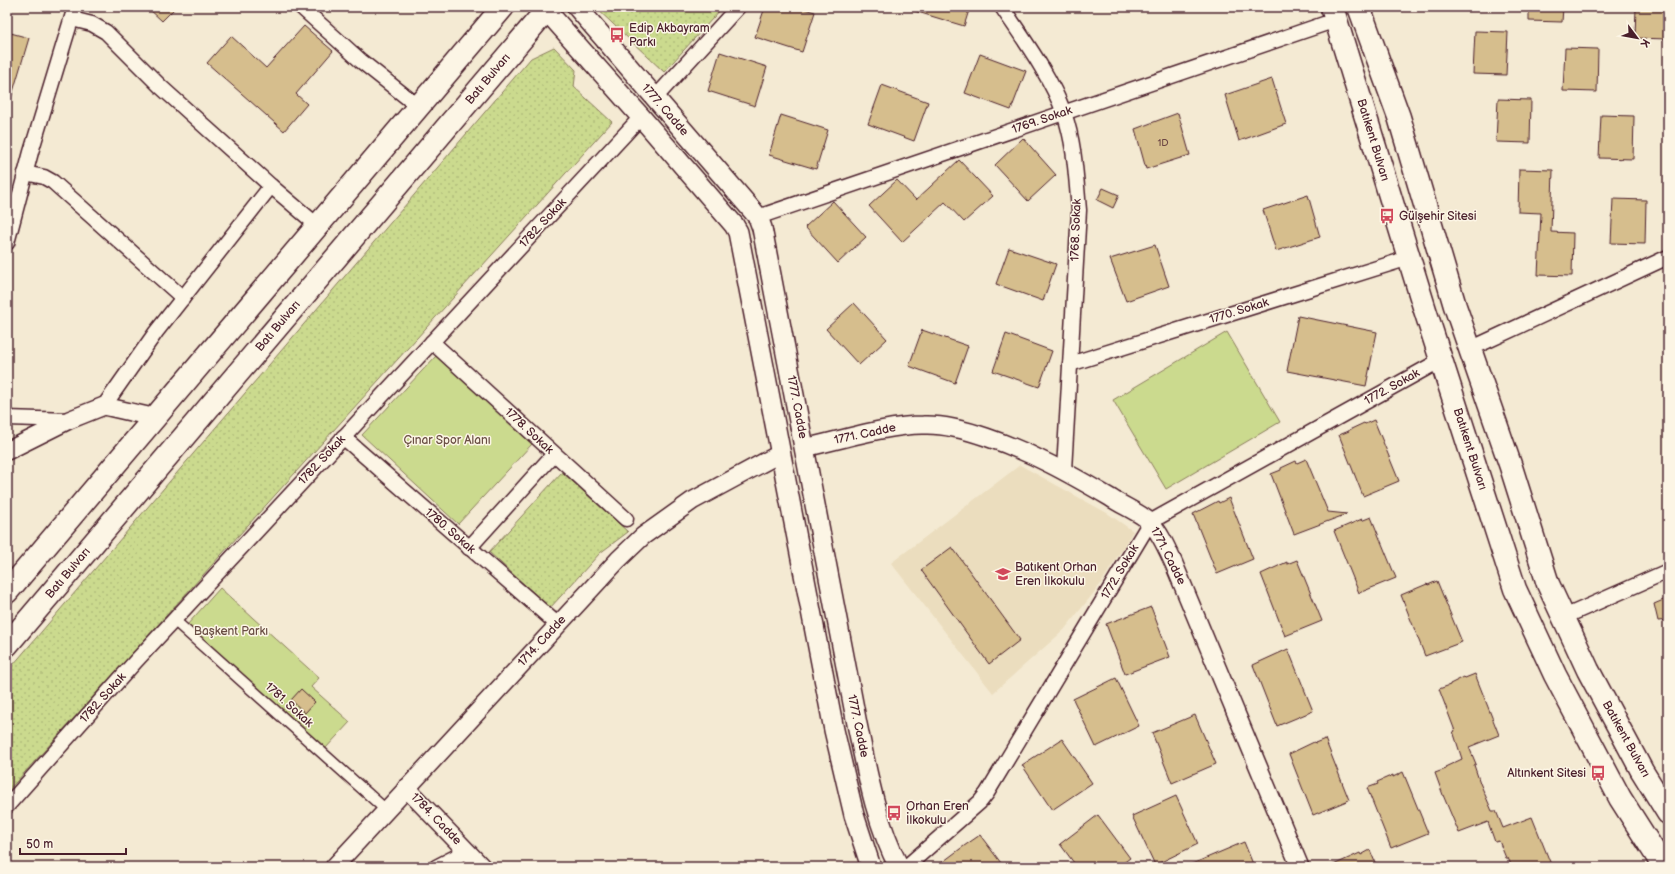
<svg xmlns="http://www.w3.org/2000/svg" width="1675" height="874" viewBox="0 0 1675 874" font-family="'Balsamiq Sans',sans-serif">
	<defs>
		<pattern id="grass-dots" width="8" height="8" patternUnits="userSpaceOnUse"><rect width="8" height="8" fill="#cbda8e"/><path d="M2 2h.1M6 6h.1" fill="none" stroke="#b0bb7b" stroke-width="1.8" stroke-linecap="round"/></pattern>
	</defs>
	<rect width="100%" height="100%" fill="#f4ead3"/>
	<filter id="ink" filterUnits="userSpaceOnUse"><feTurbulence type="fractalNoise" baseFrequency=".025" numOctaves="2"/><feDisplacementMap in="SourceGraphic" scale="8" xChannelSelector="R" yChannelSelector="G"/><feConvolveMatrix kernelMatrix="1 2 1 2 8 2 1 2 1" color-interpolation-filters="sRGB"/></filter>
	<g filter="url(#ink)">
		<polygon fill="#ebddbe" points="1020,465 1107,513 1133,531 1100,585 1064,630 993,693 891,563"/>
		<g fill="url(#grass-dots)" stroke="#8a7c5c">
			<polygon points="595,7 723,7 664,72"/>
			<polygon points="554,47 576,70 574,87 612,122 7,792 7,672 531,58"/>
			<polygon points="562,472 628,532 600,553 550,608 489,552"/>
		</g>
		<g fill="#cbda8e" stroke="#8a7c5c">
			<polygon points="1227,332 1280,422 1166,489 1113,400"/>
			<polygon points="436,356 532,444 458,524 362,435"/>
			<polygon points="220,588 319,678 311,687 350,722 325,749 187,625"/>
		</g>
		<g fill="#d6be8d" stroke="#4a1f2b">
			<polygon points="147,7 176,7 162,21"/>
			<polygon points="765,7 797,7 815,12 802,52 755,37"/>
			<polygon points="911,7 970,7 964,26 911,10"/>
			<polygon points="1529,7 1563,7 1562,22 1529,21"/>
			<polygon points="1636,7 1668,7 1668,39 1635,38"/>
			<polygon points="304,26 333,51 296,94 307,104 284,131 207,63 231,36 266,68"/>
			<polygon points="1475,31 1508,32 1506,75 1473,74"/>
			<polygon points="7,32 29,38 10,102 7,102"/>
			<polygon points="1565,48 1598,49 1597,92 1563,91"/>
			<polygon points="720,52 767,67 755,106 708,91"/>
			<polygon points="980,54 1026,71 1011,110 965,93"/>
			<polygon points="1272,79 1286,124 1239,141 1225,95"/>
			<polygon points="882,85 928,102 914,141 868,124"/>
			<polygon points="1498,99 1531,100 1530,143 1496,142"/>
			<polygon points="1178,113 1190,155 1146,169 1135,129"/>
			<polygon points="781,115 828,130 816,169 769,155"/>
			<polygon points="1601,115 1634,116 1633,159 1599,158"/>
			<polygon points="1023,138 1056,175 1028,201 995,165"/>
			<polygon points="959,160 993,196 964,222 945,202 902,242 869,206 897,180 916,200"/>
			<polygon points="1519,169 1553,170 1551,232 1573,233 1572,276 1538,275 1541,213 1518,212"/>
			<polygon points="1103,188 1119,195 1113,208 1097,200"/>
			<polygon points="1308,195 1320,237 1276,251 1263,210"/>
			<polygon points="1613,199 1646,200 1645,244 1611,243"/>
			<polygon points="833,201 866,237 838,263 805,227"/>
			<polygon points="1155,245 1169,286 1126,301 1110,259"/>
			<polygon points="1009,248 1056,264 1043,301 996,284"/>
			<polygon points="854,303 887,339 859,365 826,329"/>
			<polygon points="1298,316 1377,332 1366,386 1287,371"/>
			<polygon points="922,330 968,346 955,383 909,366"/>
			<polygon points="1006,334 1052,351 1039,387 993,371"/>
			<polygon points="1374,420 1399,481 1363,496 1339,435 1349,431 1349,430 1364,423 1365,424"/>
			<polygon points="1306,459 1328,512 1347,514 1294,534 1271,474 1281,470 1281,468 1296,461 1297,463"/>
			<polygon points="1229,498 1253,559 1217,574 1193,514 1218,501 1219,503"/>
			<polygon points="1371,517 1396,578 1359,593 1334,531 1362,519 1361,521"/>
			<polygon points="952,547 1020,640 989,664 921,570"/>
			<polygon points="1297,560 1322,621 1285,636 1261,574 1287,562 1287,564"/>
			<polygon points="1437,581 1462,642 1425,656 1401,595 1427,584 1428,585"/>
			<polygon points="1668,598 1668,620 1658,621 1654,604"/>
			<polygon points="1151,607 1170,657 1125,674 1106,624"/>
			<polygon points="1288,649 1313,711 1277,726 1253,665"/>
			<polygon points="1475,674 1499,735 1469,747 1476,764 1474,765 1480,783 1492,811 1496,811 1503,828 1532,817 1552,867 1512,867 1508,858 1506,858 1499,841 1495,842 1488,822 1459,833 1443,795 1435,773 1446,769 1445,767 1462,759 1453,731 1455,731 1439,689 1450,685 1450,684 1464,677 1465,678"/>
			<polygon points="1116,678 1139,726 1096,747 1073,699"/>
			<polygon points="301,689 315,702 305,713 291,700"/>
			<polygon points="1195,715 1216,764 1172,783 1152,733"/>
			<polygon points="1062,739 1092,783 1052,810 1022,765"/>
			<polygon points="1325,739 1349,800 1313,815 1289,754 1314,742 1315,743"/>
			<polygon points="1403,772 1428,833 1391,848 1367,788 1378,784 1377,782 1393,775 1393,777"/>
			<polygon points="1176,796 1198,844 1155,865 1132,816"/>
			<polygon points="1098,815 1130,858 1118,867 1077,867 1060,844"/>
			<polygon points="980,835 1004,867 936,867 964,846"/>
			<polygon points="1244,842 1253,864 1247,867 1185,867"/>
			<polygon points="1370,850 1377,867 1329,867 1360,853 1361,855"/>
		</g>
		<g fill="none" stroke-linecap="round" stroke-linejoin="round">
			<g stroke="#4a1f2b" stroke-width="13">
				<polyline id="pedestrian" points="174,620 386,810"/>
			</g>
			<g stroke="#4a1f2b" stroke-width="17">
				<g id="minor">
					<polyline points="301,7 361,61 419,107"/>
					<path d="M1002 7C1024 40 1050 75 1064 113 1075 144 1076 178 1079 210L1064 470"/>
					<polyline points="72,19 92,24 106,32 161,87 271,186 318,226"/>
					<polyline points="655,98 738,7"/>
					<polyline points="25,173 44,177 53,182 183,298"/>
					<polyline points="758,217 1327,23"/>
					<polyline points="7,243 31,152 75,7"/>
					<polyline points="432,342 626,519"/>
					<polyline points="1470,349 1668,257"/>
					<polyline points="1070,364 1409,258"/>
					<polyline points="104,406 156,332 271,186"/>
					<polyline points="7,418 69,420"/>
					<polyline points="343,437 557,624"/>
					<polyline points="469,548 554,454"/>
					<polyline points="1564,617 1668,571"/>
					<polyline points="7,806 135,662 641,117"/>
					<polyline points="436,867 467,851"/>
					<polyline points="906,867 980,802 987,793 1150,522 1441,360"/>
				</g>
			</g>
			<g stroke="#4a1f2b" stroke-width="20">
				<g id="tertiary">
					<path d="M804 448C841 440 887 425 923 425 945 424 966 430 986 437 1031 452 1070 474 1111 498 1121 505 1142 514 1150 522 1160 532 1168 551 1174 564L1300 867"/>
					<polyline points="7,451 69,420 104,406 148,416 153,420"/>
					<polyline points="406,788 482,867"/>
					<polyline points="334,867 618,560 643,536 692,501 781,453"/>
				</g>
			</g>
			<g stroke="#4a1f2b" stroke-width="22">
				<g id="secondary">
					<path d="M577 7 758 217 762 228 857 724C867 772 876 823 899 867"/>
					<polyline points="546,10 641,117 734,225 738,232 834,730 854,815 871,867"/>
				</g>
			</g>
			<g stroke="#4a1f2b" stroke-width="25">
				<g id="primary">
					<polyline points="1332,7 1425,310 1515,589 1555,675 1620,798 1664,867"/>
					<polyline points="1359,7 1399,117 1455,306 1511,467 1548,584 1588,670 1642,771 1668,813"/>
					<polyline points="7,592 503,7"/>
					<polyline points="7,645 549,7"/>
				</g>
			</g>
			<use href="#pedestrian" stroke="#fcf5e5" stroke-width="10"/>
			<use href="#minor" stroke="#fcf5e5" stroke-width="14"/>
			<use href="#tertiary" stroke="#fcf5e5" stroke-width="17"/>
			<use href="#secondary" stroke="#fcf5e5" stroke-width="19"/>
			<use href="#primary" stroke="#fcf5e5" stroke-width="22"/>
		</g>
	</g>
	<defs>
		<g id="bus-bare" transform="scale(1.2)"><path d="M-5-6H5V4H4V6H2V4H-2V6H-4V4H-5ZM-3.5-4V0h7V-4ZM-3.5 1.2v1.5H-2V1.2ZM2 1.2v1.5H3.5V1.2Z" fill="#d1495b" stroke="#fcf5e5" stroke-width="2.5" paint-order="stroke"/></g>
		<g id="school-bare" transform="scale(1.2)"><path d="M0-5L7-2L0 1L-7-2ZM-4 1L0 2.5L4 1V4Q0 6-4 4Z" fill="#d1495b" stroke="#fcf5e5" stroke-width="2.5" paint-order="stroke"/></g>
	</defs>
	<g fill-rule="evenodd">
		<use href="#bus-bare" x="617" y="35"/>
		<use href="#bus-bare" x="1387" y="216"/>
		<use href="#school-bare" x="1003" y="574"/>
		<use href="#bus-bare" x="1598" y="773"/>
		<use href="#bus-bare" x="894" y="813"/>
	</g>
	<g text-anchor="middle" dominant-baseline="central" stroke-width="3" stroke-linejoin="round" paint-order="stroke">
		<g font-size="10" fill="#6d4744">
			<text x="1163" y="143">1D</text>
		</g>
		<g font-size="12" fill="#4a1f2b" stroke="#fcf5e5" text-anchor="start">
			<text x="629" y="28">Edip Akbayram<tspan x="629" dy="14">Parkı</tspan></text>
			<text x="1399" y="216">Gülşehir Sitesi</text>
			<text x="1015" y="567">Batıkent Orhan<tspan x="1015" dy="14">Eren İlkokulu</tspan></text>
			<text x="1586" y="773" text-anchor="end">Altınkent Sitesi</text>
			<text x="906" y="806">Orhan Eren<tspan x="906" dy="14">İlkokulu</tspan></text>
		</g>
		<g font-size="12" fill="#4a1f2b" stroke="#fcf5e5">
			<text transform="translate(488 79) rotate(-50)">Batı Bulvarı</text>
			<text transform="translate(665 110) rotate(49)">1777. Cadde</text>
			<text transform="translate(1042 120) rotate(-19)">1769. Sokak</text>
			<text transform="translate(1373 140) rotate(73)">Batıkent Bulvarı</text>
			<text transform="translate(543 223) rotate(-47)">1782. Sokak</text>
			<text transform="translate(1076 230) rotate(-88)">1768. Sokak</text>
			<text transform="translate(1239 311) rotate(-17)">1770. Sokak</text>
			<text transform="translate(278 326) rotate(-50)">Batı Bulvarı</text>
			<text transform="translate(1392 387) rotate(-29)">1772. Sokak</text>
			<text transform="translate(797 407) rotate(79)">1777. Cadde</text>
			<text transform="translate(529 431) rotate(43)">1778. Sokak</text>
			<text transform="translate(865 434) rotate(-12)">1771. Cadde</text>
			<text transform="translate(1470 449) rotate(72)">Batıkent Bulvarı</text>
			<text transform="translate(322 460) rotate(-47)">1782. Sokak</text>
			<text transform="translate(450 531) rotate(41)">1780. Sokak</text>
			<text transform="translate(1168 556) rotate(63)">1771. Cadde</text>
			<text transform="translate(1120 572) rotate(-59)">1772. Sokak</text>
			<text transform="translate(68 573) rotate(-50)">Batı Bulvarı</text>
			<text transform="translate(542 641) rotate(-47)">1714. Cadde</text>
			<text transform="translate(103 698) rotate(-48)">1782. Sokak</text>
			<text transform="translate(289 705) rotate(42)">1781. Sokak</text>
			<text transform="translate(858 726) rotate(78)">1777. Cadde</text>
			<text transform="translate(1626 739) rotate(61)">Batıkent Bulvarı</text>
			<text transform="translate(436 819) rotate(46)">1784. Cadde</text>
		</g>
		<g font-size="12" fill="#6a4e44" stroke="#fcf5e5">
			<text x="447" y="440">Çınar Spor Alanı</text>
			<text x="231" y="631">Başkent Parkı</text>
		</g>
	</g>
	<rect width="1675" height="874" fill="none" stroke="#fcf5e5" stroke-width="24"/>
	<rect x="12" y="12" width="1651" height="850" fill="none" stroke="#4a1f2b" stroke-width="1.5" filter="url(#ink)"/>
	<g transform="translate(1637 38) rotate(122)" stroke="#fcf5e5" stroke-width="3" paint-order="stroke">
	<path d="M0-3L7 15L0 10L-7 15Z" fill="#4a1f2b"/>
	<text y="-6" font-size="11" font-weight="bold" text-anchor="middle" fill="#4a1f2b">K</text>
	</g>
	<path d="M20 848v6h106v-6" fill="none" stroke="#4a1f2b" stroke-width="2"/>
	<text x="26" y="848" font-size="12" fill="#4a1f2b" stroke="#fcf5e5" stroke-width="3" paint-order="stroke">50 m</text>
</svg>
